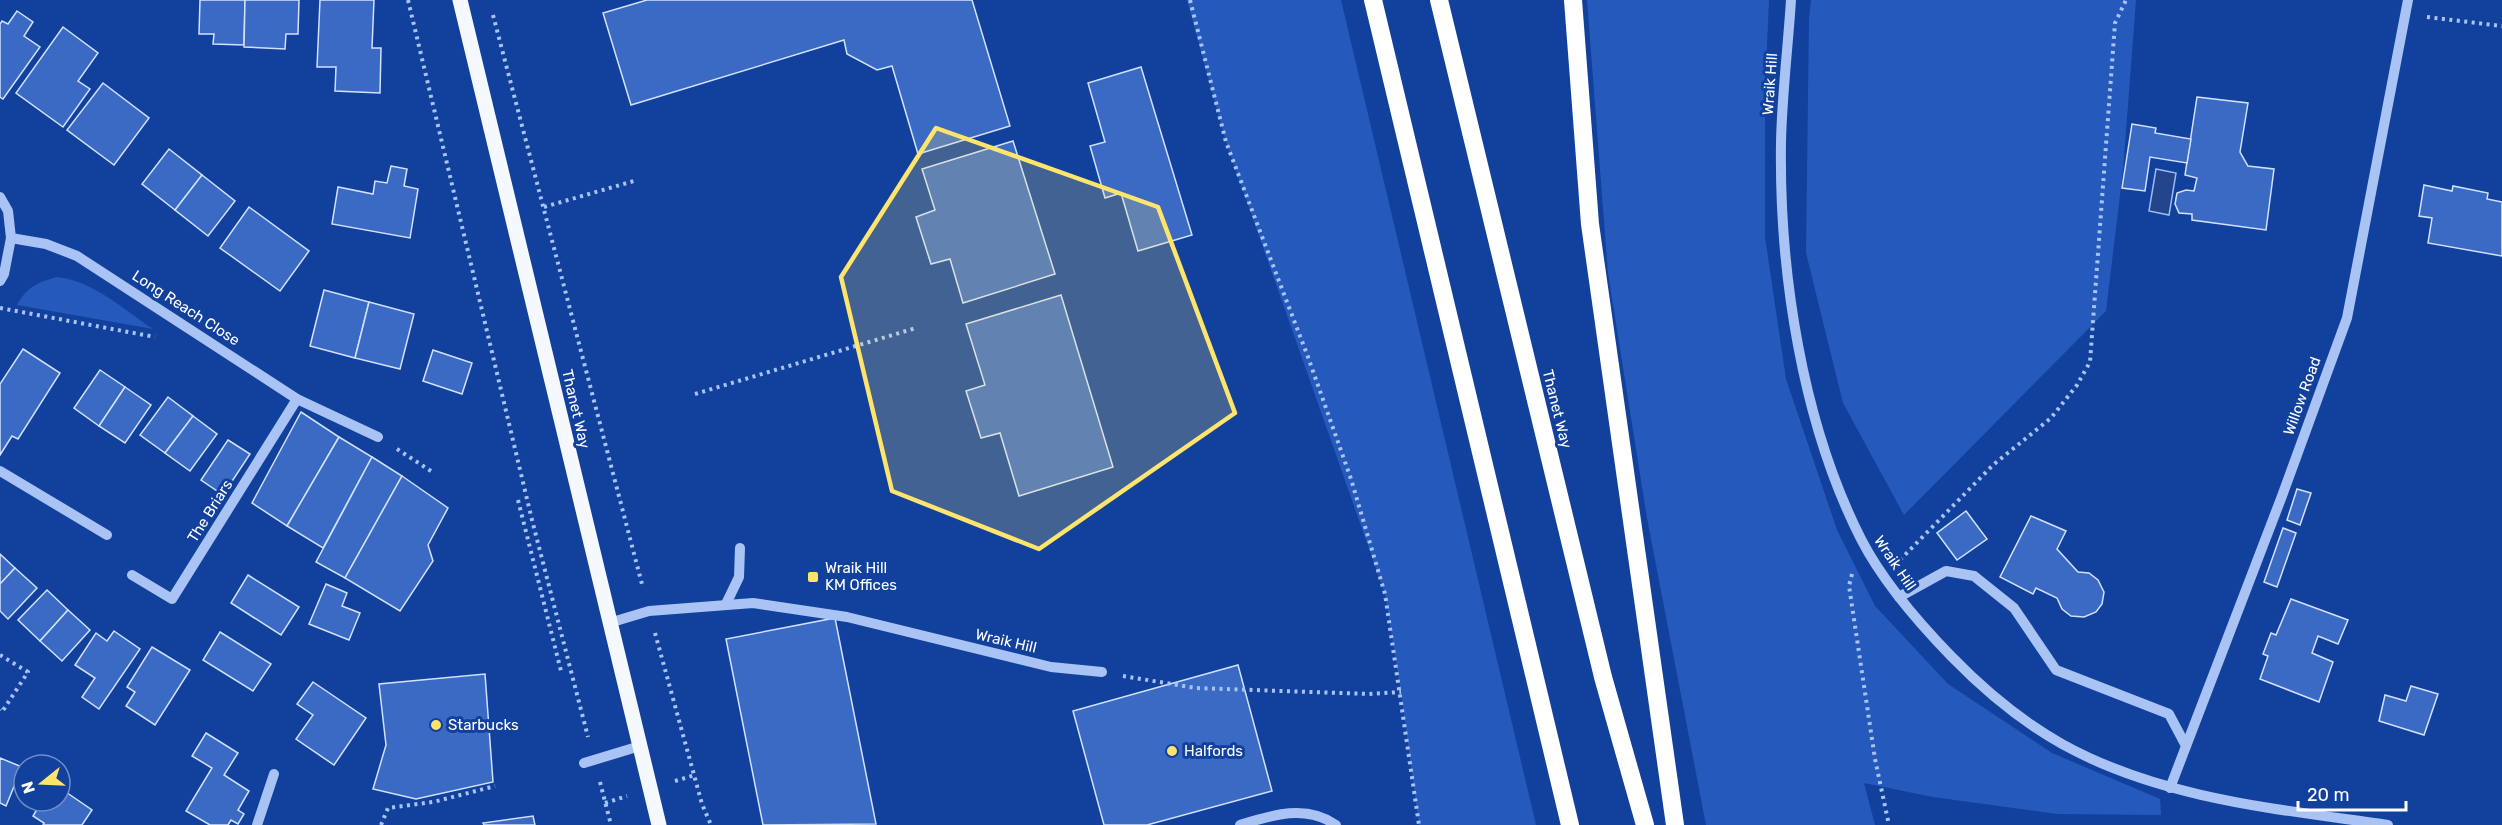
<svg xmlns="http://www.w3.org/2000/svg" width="2502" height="825" viewBox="0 0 2502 825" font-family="Rubik,sans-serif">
	<rect width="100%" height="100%" fill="#12419d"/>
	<g fill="#255abc">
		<polygon points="1187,0 1341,0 1536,825 1419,825 1401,692 1385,594 1226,142"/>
		<polygon points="1587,0 1769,0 1765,89 1765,237 1786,379 1837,530 1875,606 1948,684 2052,753 2160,799 2161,815 2057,814 1933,797 1864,783 1875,825 1706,825 1647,518 1608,273"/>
		<polygon points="1811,0 2136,0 2123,170 2106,311 1904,515 1843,403 1806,253 1809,19"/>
		<path d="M57 277C93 281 123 309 153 329L17 305C27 287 38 282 57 277Z"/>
	</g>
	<polygon fill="#23458b" stroke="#9abcf7" stroke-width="1.5" points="2156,169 2176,173 2169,215 2149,211"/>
	<g fill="#3b6ac4" stroke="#d1e1fe" stroke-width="1.5">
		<polygon points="200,0 245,0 244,45 213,44 214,34 199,34"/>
		<polygon points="245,0 299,0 298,34 286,34 285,49 244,47"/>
		<polygon points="320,0 374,0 372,48 381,48 380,93 335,91 336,67 317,67"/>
		<polygon points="647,0 972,0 1010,126 918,154 892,66 877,70 847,54 844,40 631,105 603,13"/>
		<polygon points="17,11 33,22 24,36 40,47 3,99 0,97 0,24 2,21 8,24"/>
		<polygon points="63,27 98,53 78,81 90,89 63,127 16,93"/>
		<polygon points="1141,67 1192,235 1138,251 1121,193 1105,198 1090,146 1105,142 1088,83"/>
		<polygon points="103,83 149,118 114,165 67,130"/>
		<polygon points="2197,97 2248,103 2240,152 2248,166 2274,169 2266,230 2192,220 2192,214 2179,213 2175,204 2177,193 2186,190 2194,191 2197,178 2185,175"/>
		<polygon points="2132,124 2156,128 2155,133 2191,139 2187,163 2150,157 2145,191 2122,188"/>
		<polygon points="1013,141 1055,274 963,303 950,259 931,264 916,217 935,210 922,169"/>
		<polygon points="169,149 202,175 175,210 142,184"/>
		<polygon points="391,166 407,169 404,186 418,189 410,238 332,224 338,187 373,194 375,181 387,183"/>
		<polygon points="202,175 235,201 208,236 175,210"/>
		<polygon points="2424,185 2452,191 2453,186 2488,193 2487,199 2502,202 2502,256 2428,243 2432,218 2419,216"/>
		<polygon points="249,207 309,251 280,291 220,248"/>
		<polygon points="324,290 369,302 355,358 310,346"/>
		<polygon points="1061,295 1113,467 1019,496 1000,433 981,438 966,391 985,385 966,324"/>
		<polygon points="369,302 414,314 400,369 355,358"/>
		<polygon points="23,349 60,373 18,439 12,436 0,455 0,384"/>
		<polygon points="433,350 472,363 462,394 423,381"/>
		<polygon points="100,370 125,387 99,426 74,408"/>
		<polygon points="125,387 151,405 125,443 99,426"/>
		<polygon points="168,397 193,416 165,453 140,435"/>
		<polygon points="301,412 339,437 287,526 252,503"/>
		<polygon points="193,416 217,434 190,471 165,453"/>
		<polygon points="339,437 372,457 323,548 287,526"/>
		<polygon points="228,440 250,454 223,495 201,480"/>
		<polygon points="372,457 402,476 345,578 316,562"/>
		<polygon points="402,476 448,508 428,545 433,561 400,611 345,578"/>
		<polygon points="2297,489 2311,493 2300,525 2287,520"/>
		<polygon points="1966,511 1987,539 1957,560 1937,533"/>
		<polygon points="2031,516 2066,531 2057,549 2078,572 2089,573 2098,580 2104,592 2102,604 2096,612 2084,617 2071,616 2062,609 2057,598 2036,588 2033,594 2000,577"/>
		<polygon points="2283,528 2296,533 2277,587 2264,582"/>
		<polygon points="0,554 15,568 0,584"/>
		<polygon points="15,568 37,588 8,619 0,611 0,584"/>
		<polygon points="248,575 299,607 281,635 231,603"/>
		<polygon points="326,584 347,593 342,606 360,613 349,640 309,624"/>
		<polygon points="47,590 68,610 40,641 18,620"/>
		<polygon points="2291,599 2348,620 2338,644 2318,636 2312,653 2333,662 2319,702 2260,679 2268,656 2263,654 2271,633 2276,635"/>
		<polygon points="68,610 90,630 62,661 40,641"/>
		<polygon points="835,618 876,824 763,825 726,639"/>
		<polygon points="114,631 140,649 99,709 82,697 95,678 75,665 96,633 107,641"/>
		<polygon points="220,632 271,664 253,691 203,660"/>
		<polygon points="152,647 190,670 155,725 126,706 135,692 127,687"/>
		<polygon points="1238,665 1272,791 1147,825 1104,825 1073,711"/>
		<polygon points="485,674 493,782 416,799 373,789 386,745 379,684"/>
		<polygon points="313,682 366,718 334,765 296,739 313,715 297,704"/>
		<polygon points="2411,686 2438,694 2424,735 2379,721 2385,695 2406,701"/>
		<polygon points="206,733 238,753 224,775 249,791 238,810 244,814 238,824 231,820 228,825 210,825 186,811 212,768 192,756"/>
		<polygon points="0,758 22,767 6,806 0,803"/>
		<polygon points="60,788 92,810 82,825 43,825 44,823 33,816 42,801 60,801"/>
		<polygon points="533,816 535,825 484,825 483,823"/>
	</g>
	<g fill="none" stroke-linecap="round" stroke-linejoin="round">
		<g stroke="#a8c3f4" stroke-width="4" stroke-dasharray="3 4.5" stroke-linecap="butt">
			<polyline points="408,0 532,520 588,737"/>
			<polyline points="1190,0 1226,142 1308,357 1351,479 1385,594 1419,825"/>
			<polyline points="493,15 643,588"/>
			<polyline points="2427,17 2502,26"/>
			<polyline points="544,207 634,181"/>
			<polyline points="0,308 155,337"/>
			<polyline points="695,394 916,328"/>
			<polyline points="397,449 434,473"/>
			<polyline points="518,500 561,671"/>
			<polyline points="1900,560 1993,465 2051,418 2077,385 2090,362 2115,23 2126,0"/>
			<polyline points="1852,574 1849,586 1875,759 1889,825"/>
			<polyline points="655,633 702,804 711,825"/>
			<polyline points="0,655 28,672 2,712 0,710"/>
			<polyline points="1123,676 1196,688 1369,694 1401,692"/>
			<polyline points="675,781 695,775"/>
			<polyline points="600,782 611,825"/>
			<polyline points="605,803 627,796"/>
			<polyline points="381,825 388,808 433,802 495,786"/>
		</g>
		<g stroke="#a8c3f4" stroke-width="10">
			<path d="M1791 0C1788 47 1782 95 1781 142 1779 272 1802 423 1861 539 1883 582 1917 621 1951 656 1984 690 2021 721 2062 744 2161 799 2278 809 2388 825"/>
			<polyline points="0,197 8,211 11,238 46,244 77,256 297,399 378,437"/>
			<polyline points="0,281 4,274 11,238"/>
			<polyline points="0,471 107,535"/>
			<polyline points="132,575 172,599 297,399"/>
			<polyline points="1899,597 1946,571 1974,576 2014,608 2056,670 2169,714 2186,746"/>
			<polyline points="726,604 739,577 740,548"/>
			<polyline points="609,623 649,611 753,603 847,617 1051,667 1102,672"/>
			<polyline points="584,763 640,746"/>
			<polyline points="2170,788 2282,496 2347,318 2408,0"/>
			<polyline points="257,825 274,774"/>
			<path d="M1240 825C1272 815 1306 804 1336 825"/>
		</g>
		<polyline stroke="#f6f8ff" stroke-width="15" points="460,0 659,825"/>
		<g stroke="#fff" stroke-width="18">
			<polyline points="1373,0 1570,825"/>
			<polyline points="1439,0 1603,677 1645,825"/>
			<polyline points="1573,0 1590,224 1675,825"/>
		</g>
	</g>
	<path fill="#ffe46c" fill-opacity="0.2" stroke="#ffe46c" stroke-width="4.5" stroke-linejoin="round" d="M936 128 1158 207 1235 413 1039 549 892 491 841 277Z"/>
	<g fill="#ffe46c" stroke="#12419d" stroke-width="2">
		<rect x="807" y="571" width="12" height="12" rx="3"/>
		<circle cx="436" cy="725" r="6"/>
		<circle cx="1172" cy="751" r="6"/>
	</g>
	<g text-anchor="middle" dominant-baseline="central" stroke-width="6" stroke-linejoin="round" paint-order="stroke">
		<g font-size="15" fill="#fff" stroke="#12419d">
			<text transform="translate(1770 84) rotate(-86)">Wraik Hill</text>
			<text transform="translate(186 308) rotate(33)">Long Reach Close</text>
			<text transform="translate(2302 396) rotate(-70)">Willow Road</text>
			<text transform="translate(576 409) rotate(77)">Thanet Way</text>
			<text transform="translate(1557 409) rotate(76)">Thanet Way</text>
			<text transform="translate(210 511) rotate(-58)">The Briars</text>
			<text transform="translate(1895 563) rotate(56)">Wraik Hill</text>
			<text transform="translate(1006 641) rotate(13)">Wraik Hill</text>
		</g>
		<g font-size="15" fill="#fff" stroke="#12419d" text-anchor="start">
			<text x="825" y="568">Wraik Hill<tspan x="825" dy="17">KM Offices</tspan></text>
			<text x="448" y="725">Starbucks</text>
			<text x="1184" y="751">Halfords</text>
		</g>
	</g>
	<g transform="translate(42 783) rotate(252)"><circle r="28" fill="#12419d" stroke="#718dc4" stroke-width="1.5"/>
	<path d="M0-4.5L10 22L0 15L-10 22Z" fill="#ffe46c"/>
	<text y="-9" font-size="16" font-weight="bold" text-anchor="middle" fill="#ffffff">N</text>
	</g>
	<path d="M2298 801v9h108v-9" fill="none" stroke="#ffffff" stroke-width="3"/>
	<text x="2307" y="801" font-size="18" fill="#ffffff" stroke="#12419d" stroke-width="4.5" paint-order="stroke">20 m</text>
</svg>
